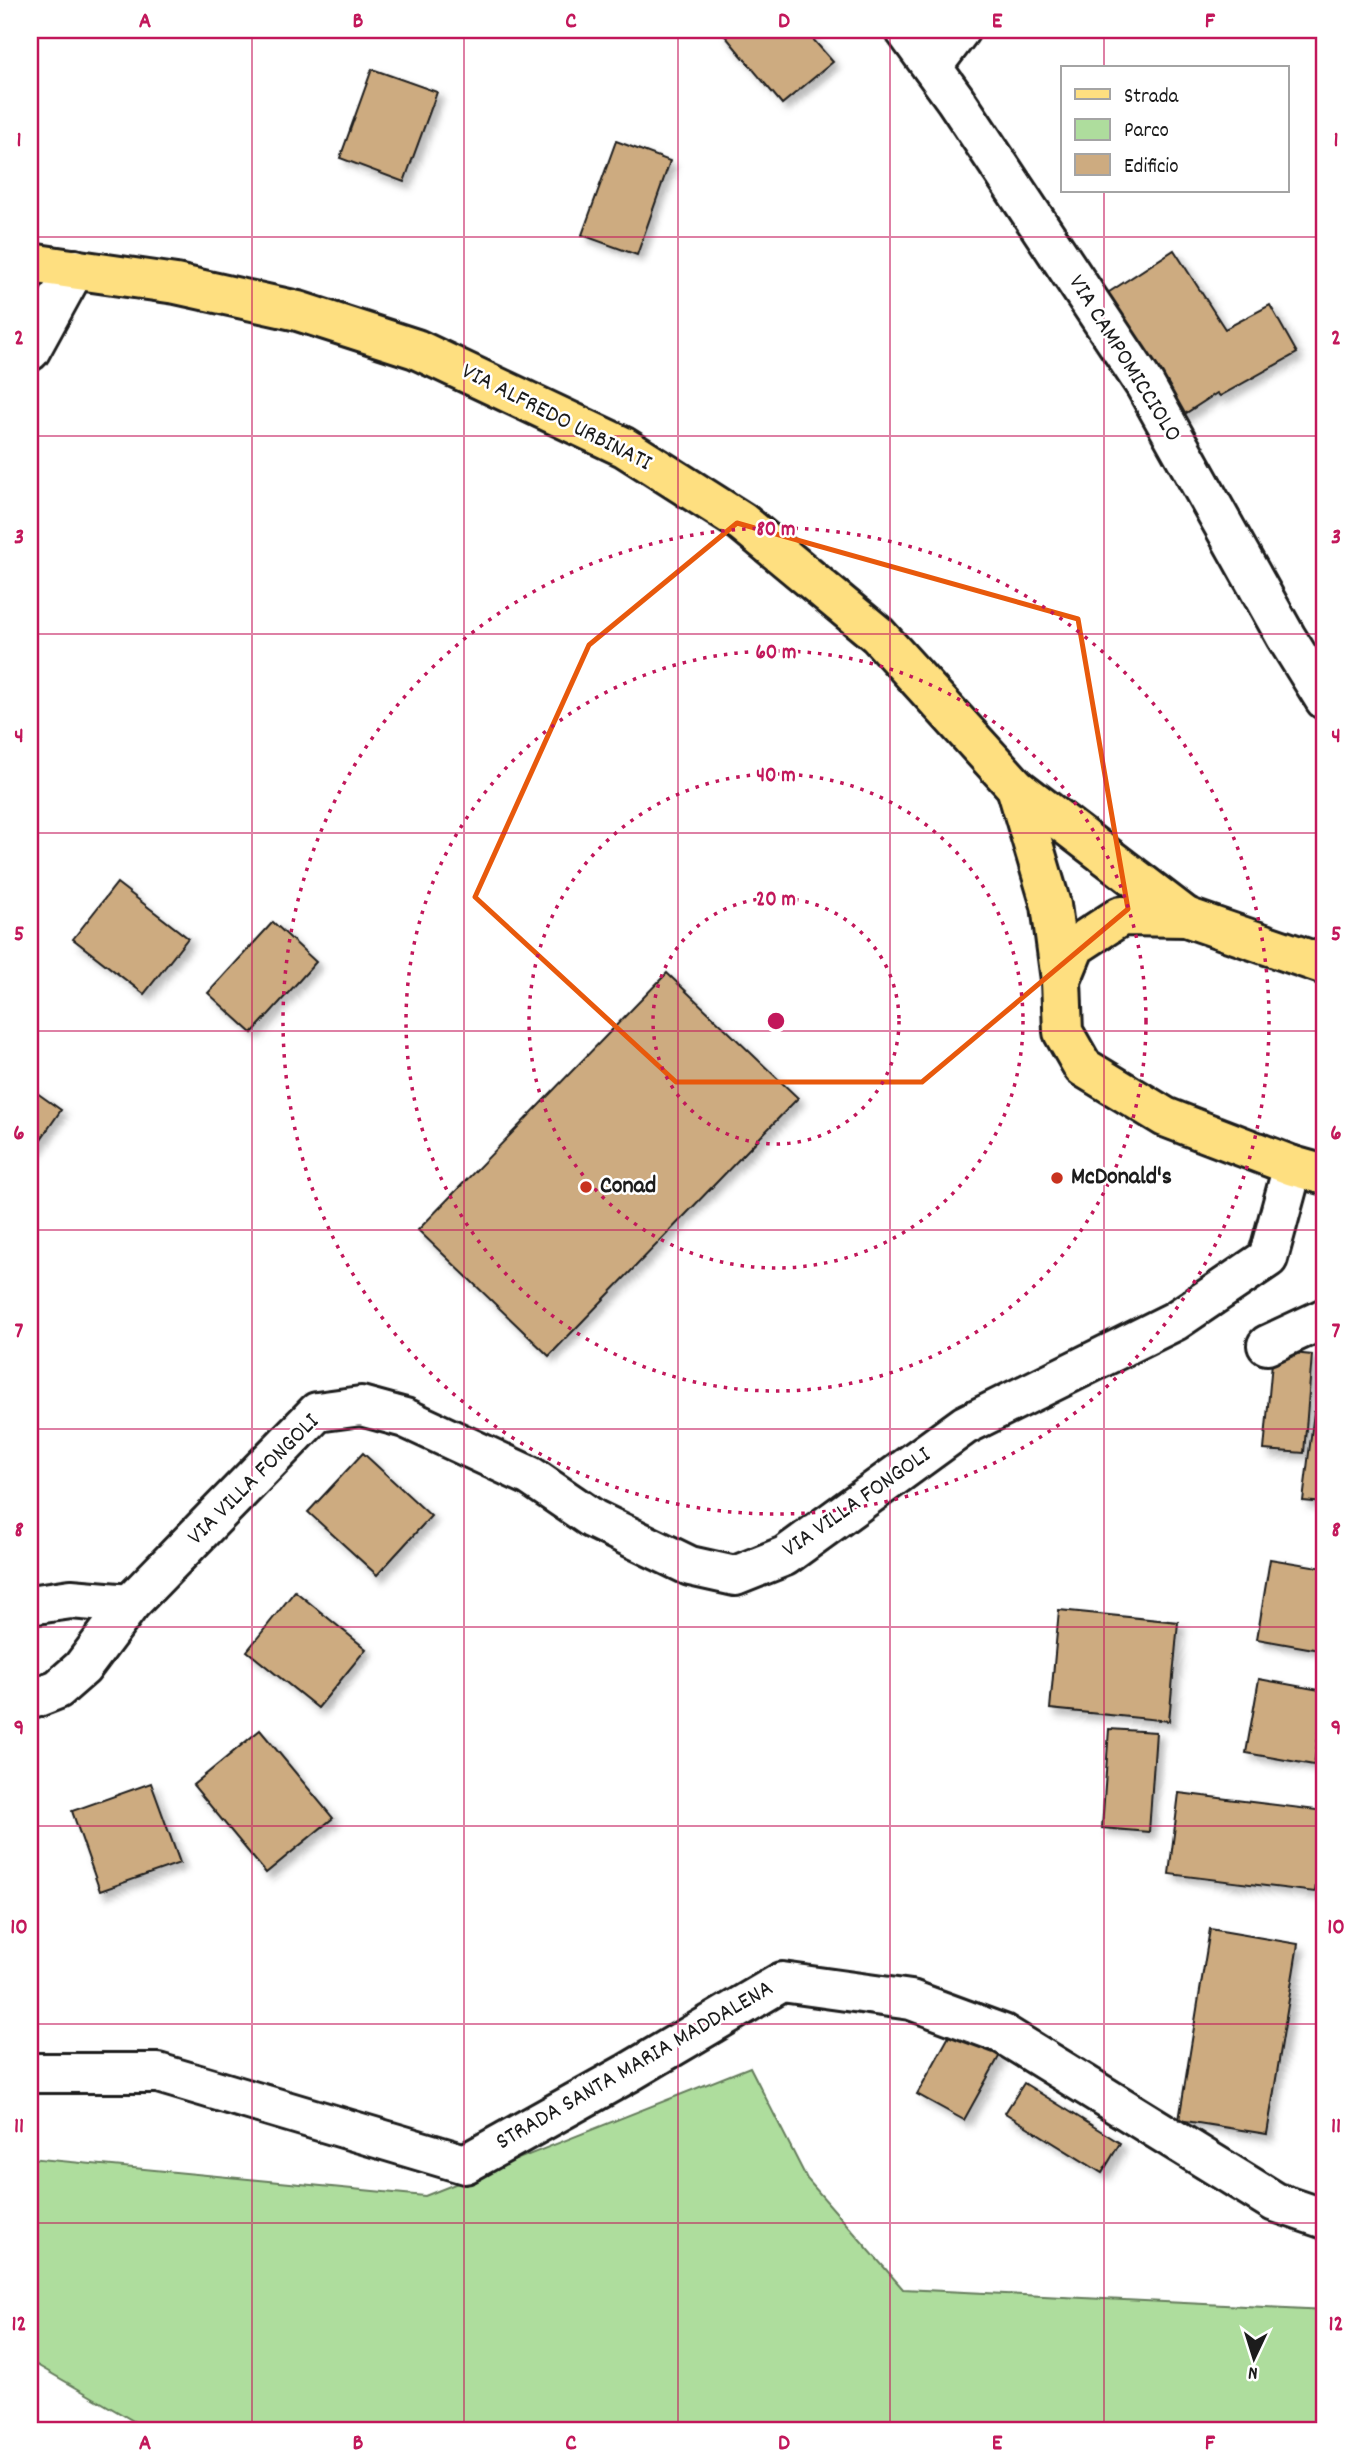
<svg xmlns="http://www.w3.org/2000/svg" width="1355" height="2460" viewBox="0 0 1355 2460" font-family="Dekko,sans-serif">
	<defs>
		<filter id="shadow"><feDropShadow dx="6" dy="6" stdDeviation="3.5" flood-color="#0004"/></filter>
	</defs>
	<rect width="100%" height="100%" fill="#fff"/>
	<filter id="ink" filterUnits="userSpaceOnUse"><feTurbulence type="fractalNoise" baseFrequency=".0143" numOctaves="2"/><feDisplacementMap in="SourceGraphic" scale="14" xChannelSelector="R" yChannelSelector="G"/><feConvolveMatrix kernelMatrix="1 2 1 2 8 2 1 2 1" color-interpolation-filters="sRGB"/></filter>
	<g filter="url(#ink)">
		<polygon fill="#aedd9d" stroke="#657c5c" stroke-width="2" points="750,2067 807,2179 903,2289 1325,2310 1325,2430 149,2430 30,2361 30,2158 425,2196"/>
		<g fill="#cdab80" stroke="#1c1c1c" stroke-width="2" filter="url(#shadow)">
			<polygon points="723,30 805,30 833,62 782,104 721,31"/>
			<polygon points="372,69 437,92 404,182 340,158"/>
			<polygon points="616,141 670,161 637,255 582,235"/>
			<polygon points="1174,250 1225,329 1270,305 1297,353 1220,396 1217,393 1180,417 1103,296"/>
			<polygon points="117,883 188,938 144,994 73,939"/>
			<polygon points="273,922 316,962 252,1033 208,993"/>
			<polygon points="667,973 798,1098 549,1356 418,1230"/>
			<polygon points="30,1088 61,1110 30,1155"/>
			<polygon points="1273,1351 1312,1355 1304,1453 1264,1450"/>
			<polygon points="1314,1412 1325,1413 1325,1503 1303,1501"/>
			<polygon points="363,1453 431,1516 377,1575 308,1512"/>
			<polygon points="1270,1559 1325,1568 1325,1651 1257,1639"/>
			<polygon points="295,1591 366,1649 318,1708 247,1651"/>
			<polygon points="1059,1610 1178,1622 1169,1721 1050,1709"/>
			<polygon points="1259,1679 1325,1691 1314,1765 1246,1753"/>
			<polygon points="1109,1729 1156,1732 1149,1832 1102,1828"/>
			<polygon points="260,1730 333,1818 266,1873 193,1785"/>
			<polygon points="151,1783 180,1863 100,1891 72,1811"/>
			<polygon points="1179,1793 1325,1811 1315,1892 1169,1874"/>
			<polygon points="1210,1929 1298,1944 1267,2134 1179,2120"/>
			<polygon points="953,2029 1000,2055 964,2120 917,2094"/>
			<polygon points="1024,2083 1120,2143 1102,2173 1005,2113"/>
		</g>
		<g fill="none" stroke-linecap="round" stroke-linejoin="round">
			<g stroke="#1c1c1c" stroke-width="44">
				<g id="street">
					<polyline points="905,30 955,99 1145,385 1286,637 1325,700"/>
					<polyline points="932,67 960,30"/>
					<polyline points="30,351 75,269"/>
					<polyline points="1267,1345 1325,1318"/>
					<polyline points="30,2073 158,2073 465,2164 628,2073 782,1982 911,2000 1003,2034 1275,2202 1325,2219"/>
				</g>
			</g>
			<g stroke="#1c1c1c" stroke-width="44">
				<g id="secondary">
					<polyline points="30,1605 71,1599 130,1604"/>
					<polyline points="30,1697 35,1698 58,1689 82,1668 130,1604 317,1412 361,1406 405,1418 530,1476 593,1519 690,1566 735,1576 785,1556 965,1425 1175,1321 1268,1258 1293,1166"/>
				</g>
			</g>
			<g stroke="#1c1c1c" stroke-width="44">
				<g id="primary">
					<polyline points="30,263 176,284 298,311 416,349 624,447 742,522 878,635 1016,787 1186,917"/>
					<polyline points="1016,787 1051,905 1061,980"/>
					<polyline points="1325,965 1186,917 1121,916 1075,946 1061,980 1063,1032 1083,1067 1165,1117 1293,1166 1325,1175"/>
				</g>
			</g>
			<use href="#street" stroke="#fff" stroke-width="38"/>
			<use href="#secondary" stroke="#fff" stroke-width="38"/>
			<use href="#primary" stroke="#fedf80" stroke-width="38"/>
		</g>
	</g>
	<path fill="none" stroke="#e8590c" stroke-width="5" stroke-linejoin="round" d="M737 523 1078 619 1128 909 922 1082H676L475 897 589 645Z"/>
	<path fill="none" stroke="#c2185b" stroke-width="2" stroke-opacity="0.55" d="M252 30V2430M464 30V2430M678 30V2430M890 30V2430M1104 30V68M1104 191V2430M30 237H1325M30 436H1325M30 634H1325M30 833H1325M30 1031H1325M30 1230H1325M30 1429H1325M30 1627H1325M30 1826H1325M30 2024H1325M30 2223H1325"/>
	<g fill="none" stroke="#c2185b" stroke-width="3.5" stroke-dasharray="3.5 7">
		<circle cx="776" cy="1021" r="123"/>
		<circle cx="776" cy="1021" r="247"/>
		<circle cx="776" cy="1021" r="370"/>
		<circle cx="776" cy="1021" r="493"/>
	</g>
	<g fill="#c8321e" stroke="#fff" stroke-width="2.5">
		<circle cx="1057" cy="1178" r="7"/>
		<circle cx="586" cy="1187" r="7"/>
	</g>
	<g text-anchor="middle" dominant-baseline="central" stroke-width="5" stroke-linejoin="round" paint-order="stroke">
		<g font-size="24" fill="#1c1c1c" stroke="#fff">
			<text transform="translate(1124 359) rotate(58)">VIA CAMPOMICCIOLO</text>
			<text transform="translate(556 418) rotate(27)">VIA ALFREDO URBINATI</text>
			<text transform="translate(254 1480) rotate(-45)">VIA VILLA FONGOLI</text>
			<text transform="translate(857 1503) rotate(-35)">VIA VILLA FONGOLI</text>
			<text transform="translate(635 2066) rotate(-30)">STRADA SANTA MARIA MADDALENA</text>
		</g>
		<g font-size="24" font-weight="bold" fill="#1c1c1c" stroke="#fff" text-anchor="start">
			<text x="1071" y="1178">McDonald's</text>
			<text x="600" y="1187">Conad</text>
		</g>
	</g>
	<circle cx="776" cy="1021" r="10" fill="#c2185b" stroke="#fff" stroke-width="3.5"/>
	<g font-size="21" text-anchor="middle" font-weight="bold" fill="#c2185b" stroke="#fff" stroke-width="5" stroke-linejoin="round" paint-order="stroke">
		<text x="776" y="535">80 m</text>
		<text x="776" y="658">60 m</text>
		<text x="776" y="781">40 m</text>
		<text x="776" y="905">20 m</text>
	</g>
	<rect width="1355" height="2460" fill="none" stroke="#fff" stroke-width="77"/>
	<rect x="1061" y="66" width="228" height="126" fill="#ffffff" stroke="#a4a4a4" stroke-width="2"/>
	<rect x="1075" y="89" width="35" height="10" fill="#fedf80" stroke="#a4a4a4" stroke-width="2"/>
	<text x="1124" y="102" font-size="21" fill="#1c1c1c">Strada</text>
	<rect x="1075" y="119" width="35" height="21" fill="#aedd9d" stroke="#a4a4a4" stroke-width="2"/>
	<text x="1124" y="136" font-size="21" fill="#1c1c1c">Parco</text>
	<rect x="1075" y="154" width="35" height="21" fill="#cdab80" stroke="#a4a4a4" stroke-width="2"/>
	<text x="1124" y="172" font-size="21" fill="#1c1c1c">Edificio</text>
	<g transform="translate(1254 2358) rotate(184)" stroke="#ffffff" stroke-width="5" paint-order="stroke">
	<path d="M0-5L12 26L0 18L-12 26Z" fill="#1c1c1c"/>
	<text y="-10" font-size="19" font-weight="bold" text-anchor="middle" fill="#1c1c1c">N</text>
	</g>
	<rect x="38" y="38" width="1278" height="2384" fill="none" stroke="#c2185b" stroke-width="2.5"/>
	<g font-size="23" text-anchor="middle" font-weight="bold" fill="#c2185b">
		<text x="145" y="27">A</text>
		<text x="358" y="27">B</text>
		<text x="571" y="27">C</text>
		<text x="784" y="27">D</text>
		<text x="997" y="27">E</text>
		<text x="1210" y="27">F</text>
		<text x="19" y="146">1</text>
		<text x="1336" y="146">1</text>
		<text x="19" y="344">2</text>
		<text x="1336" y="344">2</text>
		<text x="19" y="543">3</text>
		<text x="1336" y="543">3</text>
		<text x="19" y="742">4</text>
		<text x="1336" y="742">4</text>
		<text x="19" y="940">5</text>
		<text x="1336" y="940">5</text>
		<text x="19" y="1139">6</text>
		<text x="1336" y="1139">6</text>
		<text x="19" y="1337">7</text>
		<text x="1336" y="1337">7</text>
		<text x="19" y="1536">8</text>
		<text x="1336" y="1536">8</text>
		<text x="19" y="1734">9</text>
		<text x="1336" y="1734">9</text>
		<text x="19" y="1933">10</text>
		<text x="1336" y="1933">10</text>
		<text x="19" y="2132">11</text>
		<text x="1336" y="2132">11</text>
		<text x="19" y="2330">12</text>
		<text x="1336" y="2330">12</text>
		<text x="145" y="2449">A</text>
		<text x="358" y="2449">B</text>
		<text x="571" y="2449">C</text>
		<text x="784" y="2449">D</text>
		<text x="997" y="2449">E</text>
		<text x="1210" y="2449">F</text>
	</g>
</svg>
